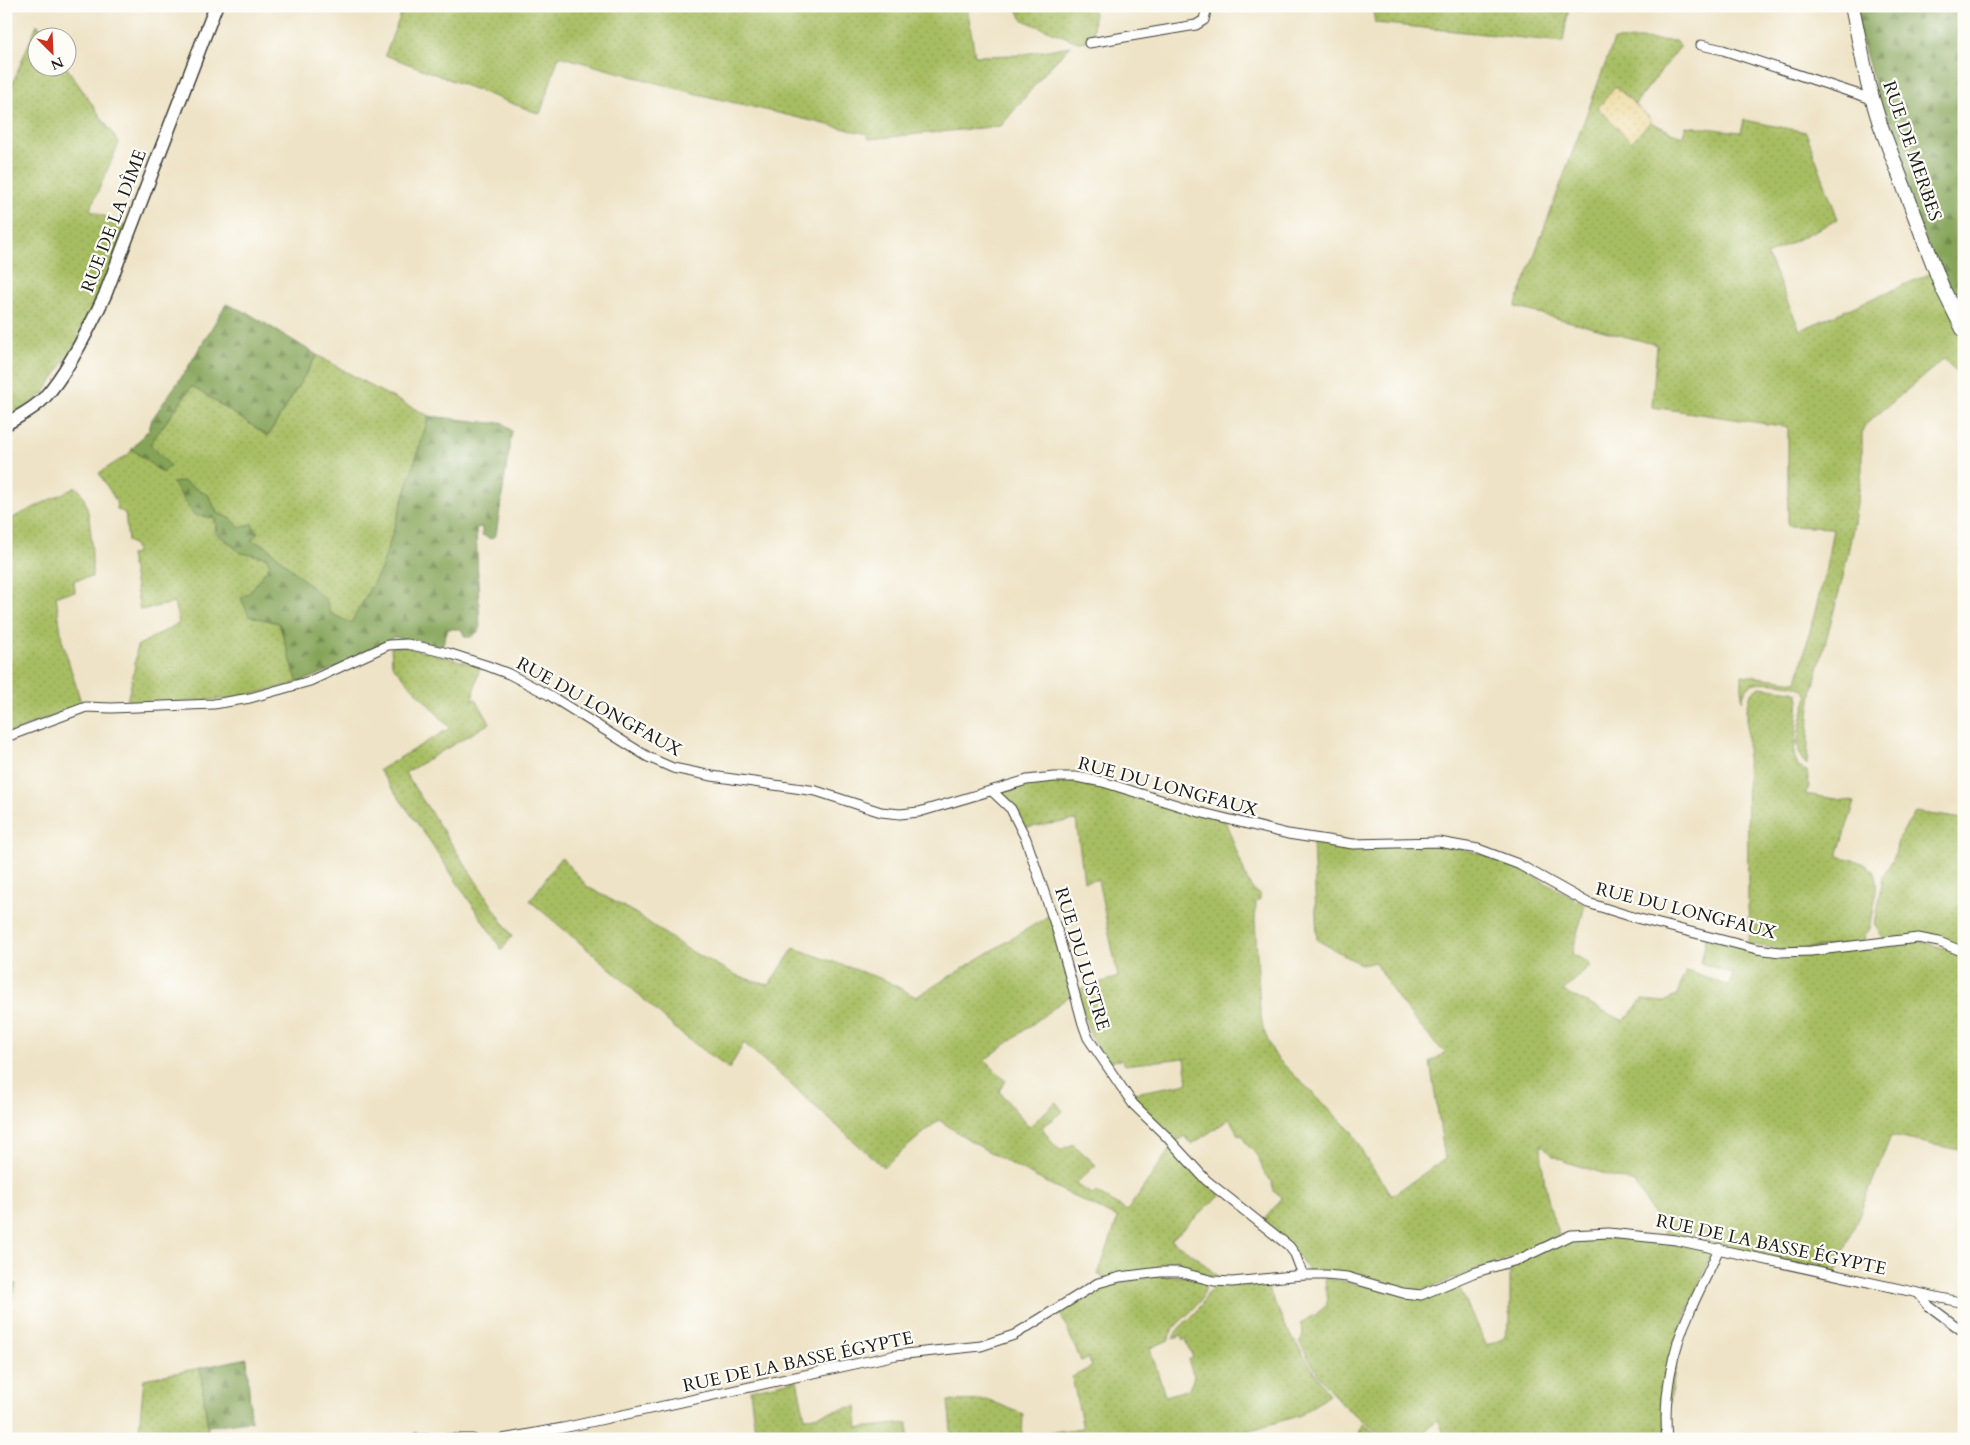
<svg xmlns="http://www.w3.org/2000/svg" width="1970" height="1445" viewBox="0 0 1970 1445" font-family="Cardo,serif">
	<defs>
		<pattern id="grass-dots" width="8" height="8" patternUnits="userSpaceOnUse" patternTransform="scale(1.25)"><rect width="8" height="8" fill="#a7bd62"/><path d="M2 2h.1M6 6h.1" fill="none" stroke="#8fa254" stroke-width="1.8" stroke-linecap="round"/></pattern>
		<pattern id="forest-firs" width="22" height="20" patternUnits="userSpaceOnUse" patternTransform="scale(1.25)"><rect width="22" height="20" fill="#85a458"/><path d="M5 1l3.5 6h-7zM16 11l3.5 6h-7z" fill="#6c8548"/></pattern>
		<pattern id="sand-dots" width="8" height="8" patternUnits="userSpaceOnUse" patternTransform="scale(1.25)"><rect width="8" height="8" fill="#eeda9e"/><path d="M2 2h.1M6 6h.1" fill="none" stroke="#ccba88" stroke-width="1.8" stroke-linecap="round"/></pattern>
	</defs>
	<rect width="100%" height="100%" fill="#fdfcf7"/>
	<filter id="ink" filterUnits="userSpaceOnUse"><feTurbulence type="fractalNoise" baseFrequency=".02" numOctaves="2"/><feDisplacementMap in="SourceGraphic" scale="10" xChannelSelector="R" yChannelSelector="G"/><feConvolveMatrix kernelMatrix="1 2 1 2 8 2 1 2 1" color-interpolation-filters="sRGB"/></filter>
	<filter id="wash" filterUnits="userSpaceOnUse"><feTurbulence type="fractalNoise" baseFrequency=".0096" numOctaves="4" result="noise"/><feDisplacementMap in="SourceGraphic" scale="20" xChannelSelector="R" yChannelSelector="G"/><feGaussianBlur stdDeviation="1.12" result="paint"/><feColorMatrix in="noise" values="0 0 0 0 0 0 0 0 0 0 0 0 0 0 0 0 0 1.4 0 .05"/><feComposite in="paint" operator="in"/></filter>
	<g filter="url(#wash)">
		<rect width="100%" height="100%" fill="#eee3c6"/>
		<g fill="url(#grass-dots)" stroke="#626c3f">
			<polygon points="404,6 967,6 975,56 1018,55 1071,46 1049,68 1001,126 869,139 867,134 693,93 559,56 540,114 385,55"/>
			<polygon points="1016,6 1094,6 1093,40 1078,42 1025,21 1021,18"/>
			<polygon points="1372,6 1569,6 1563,42 1375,23"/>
			<polygon points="37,24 47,37 38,38 38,68 67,68 119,143 90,210 127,226 99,299 75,345 43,394 6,420 6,99"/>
			<path d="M1640 39 1676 41 1681 46 1635 104 1615 86 1630 141 1650 122 1682 137 1686 126 1741 132 1744 120 1806 132 1838 219 1767 255 1800 330 1936 271 1959 331 1964 340V380L1944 359 1865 425 1862 431V470L1854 523 1843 577 1813 688 1809 714 1807 765C1789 750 1803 715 1808 696 1806 692 1803 689 1799 687 1791 684 1760 680 1752 684 1745 688 1744 694 1742 701V675L1797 682 1826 568 1833 528 1788 526V427L1652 407 1657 345 1515 307 1614 40Z"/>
			<polygon points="317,355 380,391 429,416 382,567 351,624 330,613 326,601 266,546 251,540 232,519 217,513 209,496 215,518 216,533 241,553 266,557 270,565 250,592 249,616 279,623 298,683 238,698 126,706 134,671 137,646 179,623 174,603 140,610 130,555 136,554 135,546 128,541 125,513 117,509 116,501 99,473 129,454 132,449 162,472 170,466 150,444 192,386 268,436"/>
			<path d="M76 487C93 499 92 556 92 577L74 580 75 592 56 595 62 640 81 702 70 707 71 709 13 732H6V521Z"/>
			<polygon points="401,646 480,666 472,700 476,699 490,723 405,773 512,936 502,950 429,840 379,770 450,728 392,665 391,647"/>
			<path d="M1760 687 1793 691 1797 693 1799 699 1794 755 1798 767 1807 771 1809 787 1805 794 1855 802 1838 853 1840 857C1850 859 1866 862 1873 871 1881 883 1872 915 1870 929L1865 935 1863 943 1786 950 1747 944 1750 934 1748 907 1747 708 1751 693Z"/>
			<path d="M1043 780 1083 781 1225 820 1248 882 1254 891 1260 895V899L1256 902 1255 919 1260 1010 1263 1028 1270 1046 1277 1058 1352 1132 1369 1164 1381 1179 1391 1196 1445 1159 1430 1062 1445 1053C1414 1022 1397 1000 1375 962L1362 965 1317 940 1313 841 1441 844 1505 860 1585 905 1572 954 1588 962 1590 966 1563 991 1624 1021 1642 1000 1665 1002 1677 995 1682 979 1687 971 1729 986 1733 974 1701 963 1706 938 1766 952 1916 940 1964 954V1151L1891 1136 1836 1272 1665 1234 1635 1183 1569 1163 1553 1156 1541 1144C1542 1174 1548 1208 1559 1235L1526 1252 1423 1290 1411 1291 1309 1271 1300 1258 1263 1221 1282 1198 1273 1191 1272 1181C1260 1173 1264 1166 1257 1156 1251 1147 1246 1147 1243 1136L1238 1135 1230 1119 1192 1144 1185 1136 1176 1142 1129 1094 1188 1083 1185 1058 1125 1065 1122 1060 1106 1061 1091 1037 1076 990 1118 977 1098 880 1084 881 1076 820 1024 828 1003 797 1004 792 1007 789Z"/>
			<polygon points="1915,812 1964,819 1964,940 1959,947 1936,939 1884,939 1875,926 1883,877 1895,855 1898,839"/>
			<path d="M561 857 588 887 635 913 687 949 740 977 769 985 794 948 885 980 916 997 1050 915 1072 994 985 1060 1006 1081 999 1091 1029 1127 1056 1102 1063 1111 1042 1127 1052 1142 1060 1150 1073 1144 1096 1165 1075 1184 1093 1195 1096 1192 1127 1211 1172 1146 1220 1195 1171 1240 1198 1258 1219 1278 1182 1269 1102 1278 1101 1275H1098L1118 1218C1058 1188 994 1159 939 1120L883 1167 744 1043 729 1069 679 1032 612 970 530 901Z"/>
			<polygon points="1608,1237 1662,1241 1707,1250 1711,1256 1682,1326 1665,1432 1661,1439 1446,1439 1438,1419 1419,1439 1386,1439 1340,1403 1318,1374 1299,1342 1302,1340 1303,1332 1300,1323 1315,1315 1327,1305 1325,1278 1427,1297 1457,1283 1487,1346 1504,1338 1510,1321 1510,1265 1571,1239"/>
			<path d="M1156 1276C1170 1276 1197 1275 1206 1286 1201 1313 1170 1321 1169 1340L1150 1348 1165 1396 1190 1389 1194 1376 1188 1360 1193 1358 1186 1339 1183 1340 1181 1335 1173 1339C1177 1326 1189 1321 1197 1311 1204 1302 1207 1292 1216 1284H1262L1267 1286 1287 1329 1329 1395 1301 1415 1221 1439H952L948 1401 989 1400 1023 1414 1022 1436 1083 1428 1072 1377 1092 1367 1088 1358 1081 1361 1059 1310 1097 1289 1107 1285Z"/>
			<polygon points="6,1283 16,1284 6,1320"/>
			<polygon points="200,1368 209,1438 138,1439 144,1379"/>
			<polygon points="797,1380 805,1418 856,1406 858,1428 908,1423 908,1439 756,1439 750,1390"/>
			<polygon points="1362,1423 1380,1437 1381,1439 1358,1439"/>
		</g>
		<g fill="url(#forest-firs)" stroke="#50603a">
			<polygon points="1852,6 1964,6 1964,331 1907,197"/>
			<polygon points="226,304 248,313 317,355 268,436 192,386 150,444 170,466 162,473 132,449 149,429 152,419 185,372"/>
			<polygon points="429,416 492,423 502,422 512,431 496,535 491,539 482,535 482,527 476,528 480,630 471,637 465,637 461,629 448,629 441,649 394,637 338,667 298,683 279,623 249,616 241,598 250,592 270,565 266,557 241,553 217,532 215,518 194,515 173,483 183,481 209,496 217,513 232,519 240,528 252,524 258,533 251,540 266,546 327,601 330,613 351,623 382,567"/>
			<polygon points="247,1358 251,1421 208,1426 200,1368"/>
		</g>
		<polygon fill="url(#sand-dots)" stroke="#857b5d" points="1615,86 1652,120 1631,142 1598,108"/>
	</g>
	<g filter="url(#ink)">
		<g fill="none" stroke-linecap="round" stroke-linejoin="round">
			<g stroke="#3c3a36" stroke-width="11">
				<g id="street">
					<polyline points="1089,43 1196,25 1204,20 1207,6"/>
					<polyline points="1701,45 1723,50 1872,99"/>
					<polyline points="6,737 86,707 111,708 214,704 250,698 310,681 388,645 407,644 448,653 488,666 509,674 549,695 648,757 673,768 712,776 816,791 881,812 900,814 919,812 1027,780 1054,777 1076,777 1103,782 1199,812 1288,834 1353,844 1439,842 1478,849 1518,864 1588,903 1636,918 1757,949 1780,952 1811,951 1918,938 1939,942 1964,952"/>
					<polyline points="992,791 1011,809 1026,839 1058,933 1083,1024 1088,1038 1133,1104 1165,1135 1206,1180 1289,1246 1295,1254 1303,1275"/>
					<polyline points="1919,1294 1929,1306 1964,1332"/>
					<polyline points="416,1439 473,1439"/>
					<polyline points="502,1439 563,1428 896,1355 981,1346 1014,1335 1098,1283 1120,1277 1160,1272 1179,1272 1214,1281 1232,1282 1303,1275 1326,1275 1347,1277 1403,1293 1421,1295 1473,1273 1520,1259 1571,1235 1609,1233 1676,1240 1964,1303"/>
					<path d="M1667 1439C1663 1396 1672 1350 1690 1311 1699 1290 1710 1270 1719 1248"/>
				</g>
			</g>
			<g stroke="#3c3a36" stroke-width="15">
				<path id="secondary" d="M6 424C19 416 34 409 44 398 68 372 90 327 105 295L216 6"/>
			</g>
			<g stroke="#3c3a36" stroke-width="16">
				<polyline id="primary" points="1852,6 1868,84 1880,124 1942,287 1964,331"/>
			</g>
			<use href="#street" stroke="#fff" stroke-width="9"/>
			<use href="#secondary" stroke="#fff" stroke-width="12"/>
			<use href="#primary" stroke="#fff" stroke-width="14"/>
		</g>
	</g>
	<g text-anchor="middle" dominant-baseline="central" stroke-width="4.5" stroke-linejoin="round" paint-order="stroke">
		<g font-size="18" fill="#1c1c1c" stroke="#fdfcf7">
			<text transform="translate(1912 151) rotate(71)">RUE DE MERBES</text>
			<text transform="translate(114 221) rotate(-69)">RUE DE LA DÎME</text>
			<text transform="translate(599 707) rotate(29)">RUE DU LONGFAUX</text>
			<text transform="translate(1168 787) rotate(15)">RUE DU LONGFAUX</text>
			<text transform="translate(1686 911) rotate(14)">RUE DU LONGFAUX</text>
			<text transform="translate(1082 959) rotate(73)">RUE DU LUSTRE</text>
			<text transform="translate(1771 1245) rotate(12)">RUE DE LA BASSE ÉGYPTE</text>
			<text transform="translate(798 1362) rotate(-12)">RUE DE LA BASSE ÉGYPTE</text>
		</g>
	</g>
	<rect width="1970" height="1445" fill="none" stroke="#fdfcf7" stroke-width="25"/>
	<g transform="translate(52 52) rotate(156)"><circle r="24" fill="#fdfcf7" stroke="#a3a29f"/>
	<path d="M0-4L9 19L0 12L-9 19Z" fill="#c8321e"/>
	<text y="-8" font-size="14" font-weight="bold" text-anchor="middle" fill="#1c1c1c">N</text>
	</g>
</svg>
